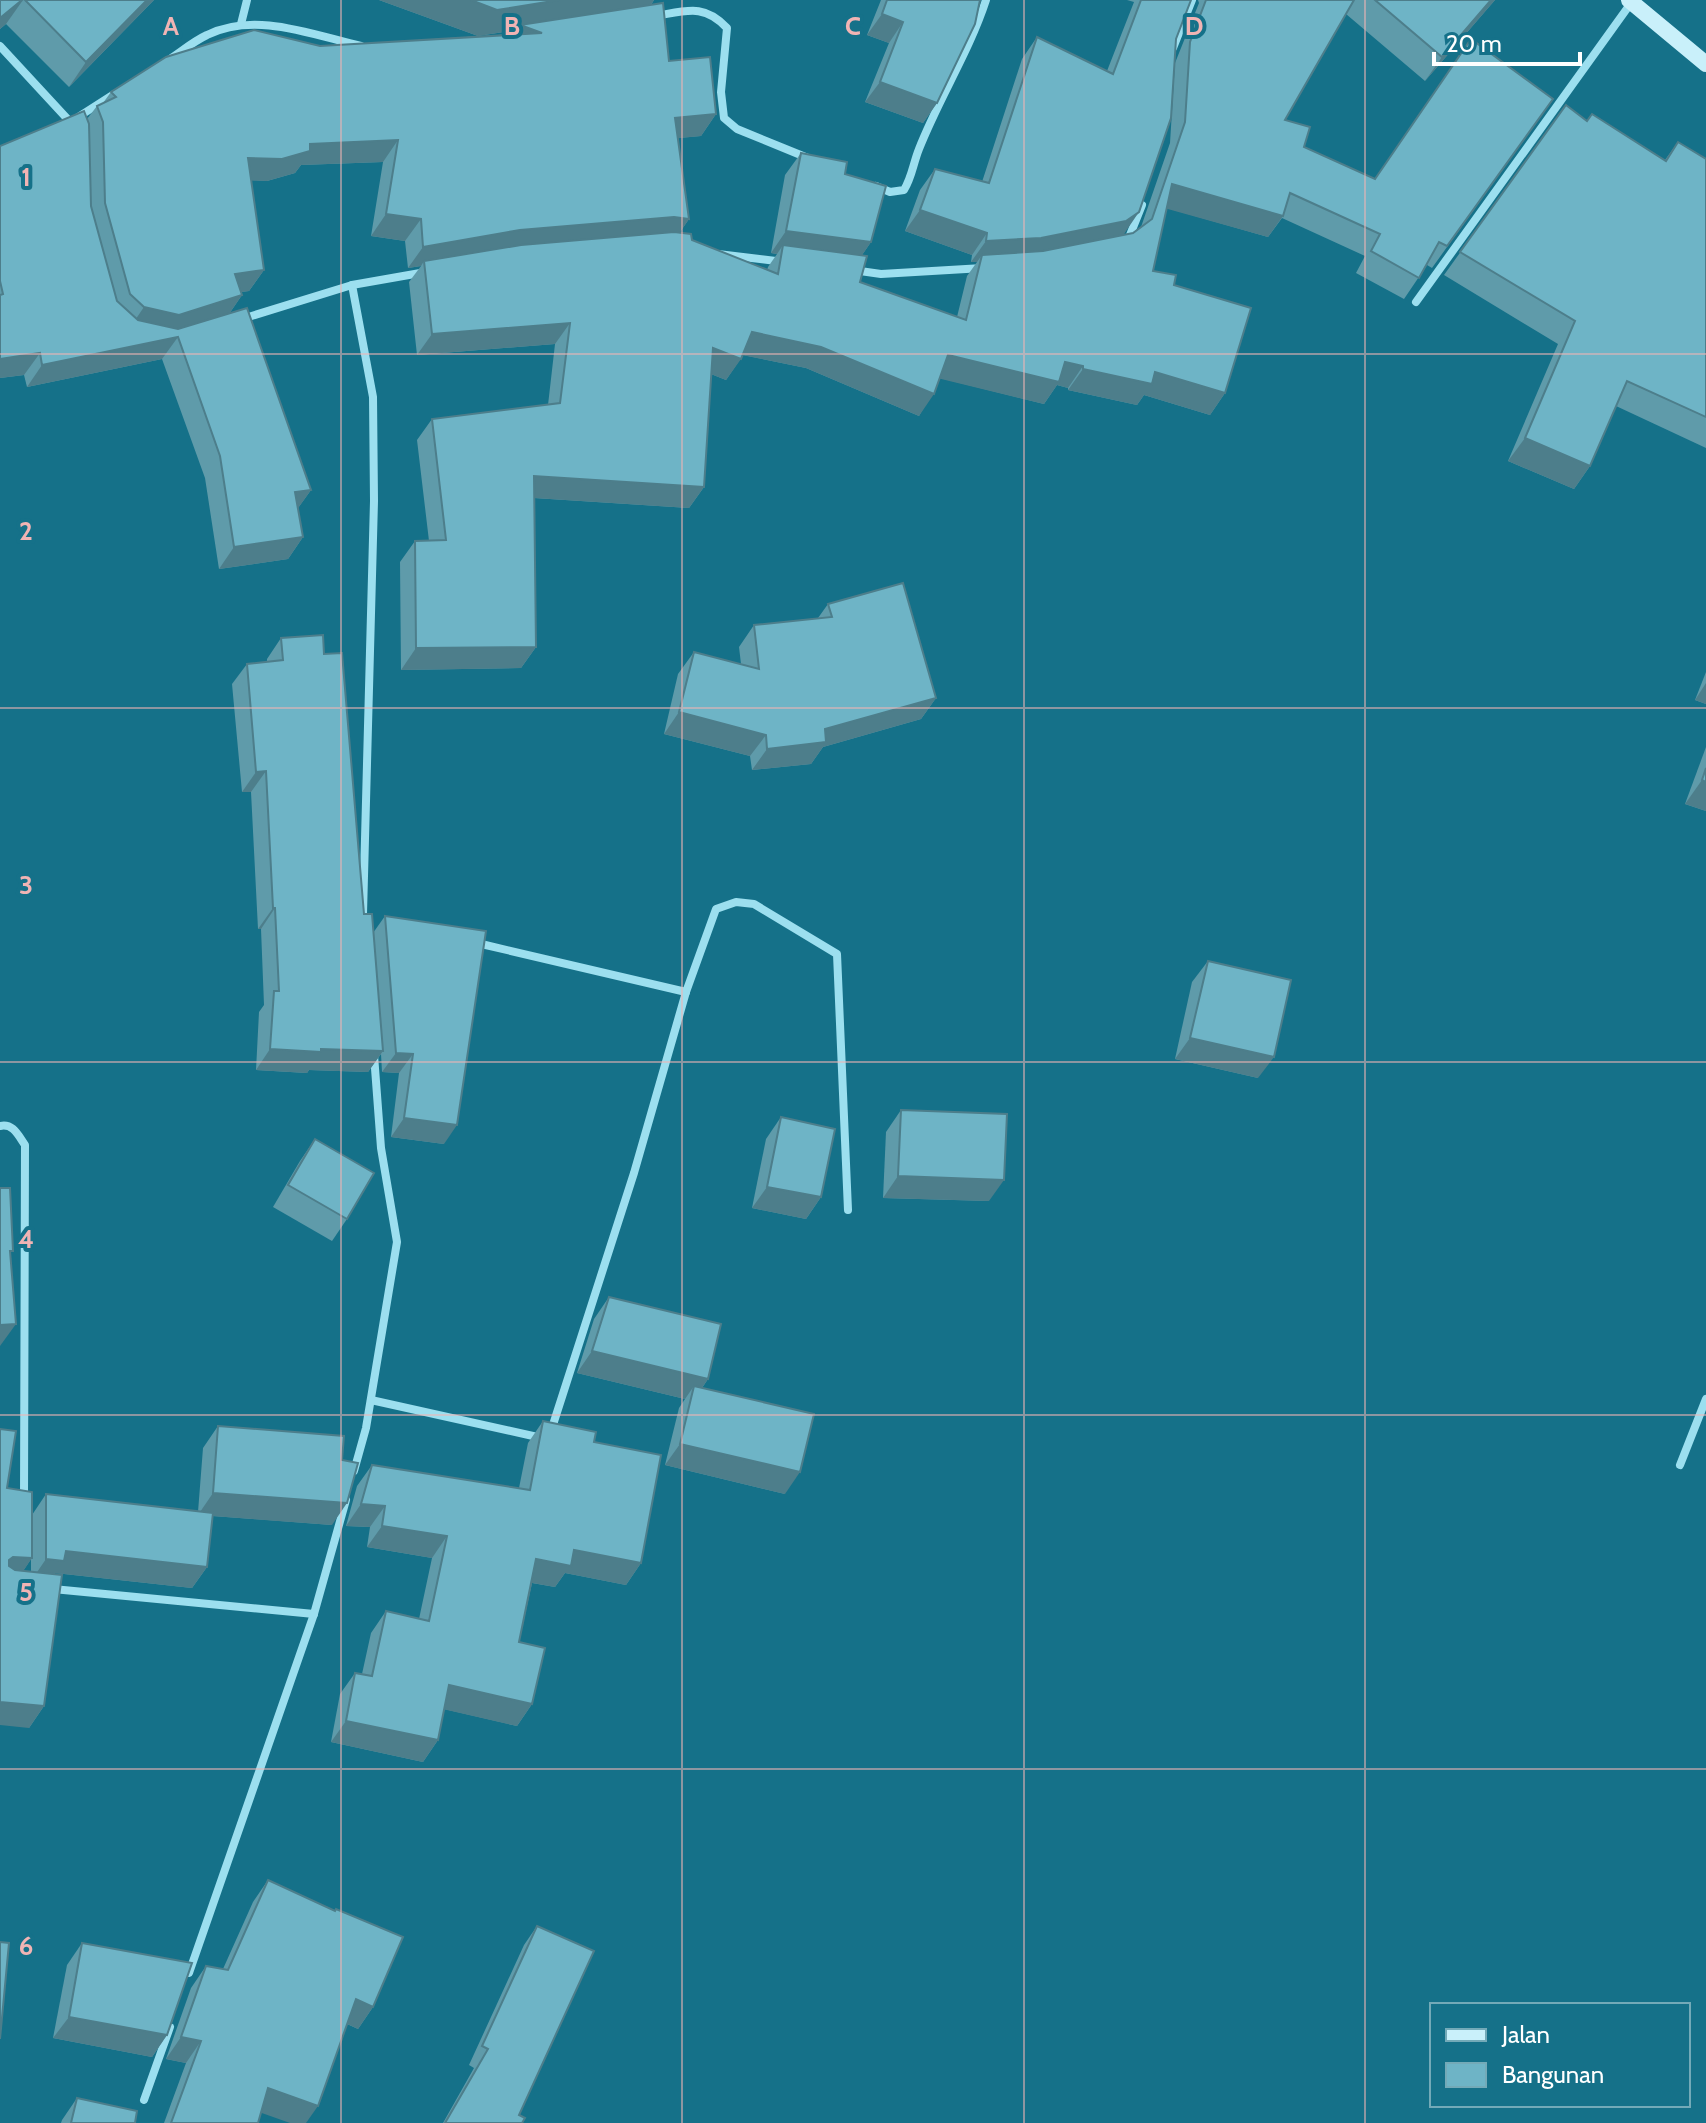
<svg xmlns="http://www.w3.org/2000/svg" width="1706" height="2123" viewBox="0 0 1706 2123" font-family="Cabin,sans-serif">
	<rect width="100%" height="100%" fill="#157189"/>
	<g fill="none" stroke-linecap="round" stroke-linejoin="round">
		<g stroke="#9cdfef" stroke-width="8">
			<path d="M655 16C686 11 704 3 727 28L721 92 724 118 737 129 808 158"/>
			<polyline points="241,24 247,0"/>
			<polyline points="0,46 73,125"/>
			<polyline points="1173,48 1192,0"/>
			<path d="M170 59C182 51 194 41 207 35 255 11 313 35 361 46"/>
			<polyline points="75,119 114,94"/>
			<path d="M876 186 890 192 904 190C912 177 913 164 919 149 939 98 969 52 986 0"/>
			<polyline points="1128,240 1142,205"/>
			<polyline points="718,254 784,262"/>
			<polyline points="853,270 881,274 983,268"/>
			<polyline points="352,285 373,397 374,501 363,914"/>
			<polyline points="1416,302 1631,3"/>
			<polyline points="242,319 352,285 426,272"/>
			<polyline points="477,943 686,992"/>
			<path d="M0 1126C13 1123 18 1135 25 1145L24 1501"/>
			<polyline points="371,1400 542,1438"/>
			<polyline points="551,1431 634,1173 686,992 716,909 736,902 754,904 837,954 848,1210"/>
			<polyline points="1680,1465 1706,1399"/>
			<polyline points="354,1471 366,1428 397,1242 381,1148 374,1055"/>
			<polyline points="53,1589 314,1614"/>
			<polyline points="189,1973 314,1614 346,1500"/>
			<polyline points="144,2100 170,2027"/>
		</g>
		<polyline stroke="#c9f0fa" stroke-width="16" points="1629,0 1706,64"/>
	</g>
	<g fill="#5f9baa" fill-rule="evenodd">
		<polygon points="0,0 154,0 69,87 6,24 0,29"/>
		<polygon points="379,0 654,0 651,5 669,61 716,114 701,136 678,138 689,219 680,232 692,240 767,270 768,267 777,254 771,253 785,175 801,153 845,174 871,242 862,255 860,282 957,317 967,276 977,262 971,262 972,255 905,231 920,190 935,169 982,182 1022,59 1037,37 1107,71 1134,2 1127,0 1191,0 1176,39 1124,234 1121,236 1133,233 1141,227 1170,143 1175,63 1199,3 1198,0 1495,0 1425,81 1346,14 1285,120 1304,147 1374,179 1553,99 1432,268 1427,265 1404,299 1356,273 1365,256 1282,218 1268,237 1167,208 1153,271 1174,285 1225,393 1210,415 1144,395 1137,405 1068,390 1068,388 1057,385 1044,404 940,378 919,416 806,368 743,355 726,380 711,374 704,487 689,508 534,498 536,647 521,668 401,670 400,562 415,541 429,541 417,440 432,419 548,405 555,344 417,355 409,282 421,266 408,268 405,241 371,236 383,162 301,165 295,173 267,181 251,180 264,270 249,291 241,292 242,295 229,314 311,490 298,508 303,537 288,559 219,569 205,478 162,359 27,387 24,375 0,378 0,146 87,119 97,106 103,103 111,92 320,46 513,34 516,30 478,36"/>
		<polygon points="881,0 980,0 937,103 923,123 865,102 889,43 867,35"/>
		<polygon points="1566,105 1587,121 1665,160 1678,142 1706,159 1706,448 1616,406 1590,466 1574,489 1508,461 1558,344 1444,275"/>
		<polygon points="828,604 936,698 921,719 823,747 811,764 752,770 750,756 664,734 678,674 694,652 741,664 739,647 754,625 818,618"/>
		<polygon points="281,638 324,654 364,914 373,933 385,916 444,1144 391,1137 399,1073 382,1072 381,1054 368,1072 309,1070 307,1073 256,1070 259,1012 264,1005 261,929 258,929 251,792 242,792 232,684 247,664 267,662 267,659"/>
		<polygon points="1706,672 1706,704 1695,700"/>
		<polygon points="1706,747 1706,811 1685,804"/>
		<polygon points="1208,961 1258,1078 1175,1059 1192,982"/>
		<polygon points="901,1110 989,1201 883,1198 886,1132"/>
		<polygon points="781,1117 821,1197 806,1219 752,1208 766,1139"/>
		<polygon points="315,1139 347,1219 332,1241 273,1207 300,1161"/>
		<polygon points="609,1297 708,1379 702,1388 785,1494 665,1465 679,1408 685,1399 577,1373 594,1319"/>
		<polygon points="543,1421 594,1442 641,1563 626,1585 565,1573 555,1587 532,1583 519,1642 532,1704 517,1726 444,1709 438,1740 423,1762 331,1742 340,1694 355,1673 362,1674 371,1633 386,1611 419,1619 432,1558 367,1547 370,1527 346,1526 357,1486 372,1465 519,1488 528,1443"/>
		<path d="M218 1426 332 1525 213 1516 207 1567 192 1588 55 1573 44 1706 29 1728 7 1488 32 1515 46 1494 198 1512 203 1448ZM31 1559V1572L23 1571Z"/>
		<polygon points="268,1880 373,2007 358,2029 347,2024 261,2113 258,2123 164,2123 186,2063 166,2059 191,1988 206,1966 223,1969 253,1902"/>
		<polygon points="537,1926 519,2115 522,2123 443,2123 474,2068 469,2065 524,1945"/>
		<polygon points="82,1943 167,2035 152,2057 53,2038 67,1965"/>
		<polygon points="77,2098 135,2123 61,2123 62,2120"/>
	</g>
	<g fill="#4d7e8b">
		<polygon points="23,0 6,24 0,29 0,18"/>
		<polygon points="147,0 154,0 69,87 86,62"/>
		<polygon points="379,0 654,0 647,11 542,33 505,46 516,30 478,36"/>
		<polygon points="1491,0 1495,0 1425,81 1442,57"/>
		<polygon points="882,14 903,22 889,43 867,35"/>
		<polygon points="880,82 937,103 923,123 865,102"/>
		<polygon points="716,114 701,136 660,140 675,118"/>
		<polygon points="398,140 383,162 301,165 295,173 267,181 233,180 248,158 310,144"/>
		<polygon points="1172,184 1283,216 1268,237 1157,206"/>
		<polygon points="920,210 987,233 972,255 905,231"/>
		<polygon points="1139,212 1124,234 1111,242 1026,259 982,255 977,262 971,262 986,241"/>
		<polygon points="386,214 421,219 405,241 371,236"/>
		<polygon points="674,217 689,219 674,241 424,261 421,266 408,268 423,247 520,230"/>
		<polygon points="786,231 871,242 856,264 783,245 777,254 771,253"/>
		<polygon points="264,270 249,291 220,295 235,274"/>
		<polygon points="242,295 227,317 163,337 129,329 144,307"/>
		<polygon points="570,323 555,344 417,355 432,334"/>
		<polygon points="752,332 821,347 934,394 919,416 806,368 737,354"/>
		<polygon points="178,337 162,359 27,387 42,365"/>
		<polygon points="713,348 741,359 726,380 698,369"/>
		<polygon points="40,353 24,375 0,378 0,359"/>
		<polygon points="948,355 1065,362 1083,366 1068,388 1057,385 1044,404 933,377"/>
		<polygon points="1083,369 1155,372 1225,393 1210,415 1144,395 1137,405 1068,390"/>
		<polygon points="1525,438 1590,466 1574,489 1508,461"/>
		<polygon points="534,476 704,487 689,508 519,497"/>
		<polygon points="311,490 296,511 295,492"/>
		<polygon points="303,537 288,559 219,569 234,547"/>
		<polygon points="536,647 521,668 401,670 416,648"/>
		<polygon points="1706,683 1706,704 1695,700"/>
		<polygon points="936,698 921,719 823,747 811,764 752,770 767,749 825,729"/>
		<polygon points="679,712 766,735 750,756 664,734"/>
		<polygon points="266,771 251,792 242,792 256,772"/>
		<polygon points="1702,780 1706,782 1706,811 1685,804"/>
		<polygon points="273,908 275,908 261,929 258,929"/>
		<polygon points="1190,1038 1274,1057 1258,1078 1175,1059"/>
		<polygon points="270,1049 321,1049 383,1051 368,1072 309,1070 307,1073 256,1070"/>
		<polygon points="396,1053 413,1054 399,1073 382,1072"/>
		<polygon points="404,1118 457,1125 444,1144 391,1137"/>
		<polygon points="898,1176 1004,1180 989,1201 883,1198"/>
		<polygon points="767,1187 821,1197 806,1219 752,1208"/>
		<polygon points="16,1324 0,1346 0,1325"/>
		<polygon points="592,1351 708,1379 693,1401 694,1386 685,1399 577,1373"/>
		<polygon points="680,1444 800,1472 785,1494 665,1465"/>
		<polygon points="213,1493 347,1503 332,1525 198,1515"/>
		<polygon points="361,1504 385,1506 370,1527 346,1526"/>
		<polygon points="382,1526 447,1536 432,1558 367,1547"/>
		<polygon points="574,1550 641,1563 626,1585 565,1573 555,1587 521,1581 536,1559"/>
		<polygon points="66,1551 207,1567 192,1588 55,1573 49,1582 31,1581 46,1559"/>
		<polygon points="13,1557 32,1558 17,1580 0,1579 9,1560"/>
		<polygon points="449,1685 532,1704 517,1726 434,1707"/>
		<polygon points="0,1702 44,1706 29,1728 0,1725"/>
		<polygon points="346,1721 438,1740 423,1762 331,1742"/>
		<polygon points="356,1999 373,2007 358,2029 341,2021"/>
		<polygon points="69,2017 167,2035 152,2057 53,2038"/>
		<polygon points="181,2037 201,2041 186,2063 166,2059"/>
		<polygon points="268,2088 318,2106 306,2123 290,2123 253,2110"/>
	</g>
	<g fill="#6eb4c6" stroke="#4d7e8b" stroke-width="2">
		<polygon points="0,0 22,0 0,18"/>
		<polygon points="25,0 147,0 86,62"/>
		<polygon points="471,0 559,0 497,10"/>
		<polygon points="887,0 980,0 975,24 937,103 880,82 903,22 882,14"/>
		<polygon points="1141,0 1191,0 1176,39 1171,118 1139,212 1126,221 1041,238 986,241 987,233 920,210 935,169 989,183 1037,37 1113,74"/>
		<polygon points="1206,0 1354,0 1285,120 1310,127 1304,147 1375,179 1471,39 1553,99 1447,246 1439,242 1419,278 1371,251 1380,234 1290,193 1283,216 1172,184 1153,271 1176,275 1174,285 1251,308 1225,393 1155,372 1152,384 1083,369 1083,366 1065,362 1059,382 948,355 934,394 821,347 752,332 741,359 713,348 704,487 534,476 536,647 416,648 415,541 446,540 432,419 560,403 570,323 432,334 424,261 521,245 674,232 691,234 692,240 778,274 783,245 867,256 860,282 966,320 982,255 1043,251 1133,233 1152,219 1185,122 1190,42"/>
		<polygon points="1375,0 1491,0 1442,57"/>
		<polygon points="663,3 669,61 710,57 716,114 675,118 689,219 674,217 520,230 423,247 421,219 386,214 398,140 310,144 310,151 282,159 248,158 264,270 235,274 242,295 179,315 144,307 130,294 105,203 103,122 97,106 116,97 111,92 166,57 254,30 320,46 542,33 520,25"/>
		<polygon points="1566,105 1587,121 1592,114 1666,161 1678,142 1706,159 1706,417 1627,381 1590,466 1525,438 1575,321 1460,252"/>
		<polygon points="84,111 89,124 91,206 117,301 138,320 178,329 247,308 311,490 295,492 303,537 234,547 220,456 178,337 42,365 40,353 0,359 0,295 3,294 0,281 0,146"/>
		<polygon points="801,153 847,162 845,174 886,186 871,242 786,231"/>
		<polygon points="903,583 936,698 825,729 826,742 767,749 766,735 679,712 694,652 759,669 754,625 832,617 828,604"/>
		<polygon points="323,635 324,654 342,653 364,914 372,914 383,1051 321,1049 321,1052 270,1049 274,991 279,991 275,908 273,908 266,771 256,772 247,664 283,660 281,638"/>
		<polygon points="1706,768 1706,782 1702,780"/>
		<polygon points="385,916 486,931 457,1125 404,1118 413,1054 396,1053"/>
		<polygon points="1208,961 1291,980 1274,1057 1190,1038"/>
		<polygon points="901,1110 1007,1114 1004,1180 898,1176"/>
		<polygon points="781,1117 835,1129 821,1197 767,1187"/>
		<polygon points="315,1139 374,1173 347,1219 288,1185"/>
		<polygon points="0,1188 10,1188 13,1251 10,1251 16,1324 0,1325"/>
		<polygon points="609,1297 721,1324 708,1379 592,1351"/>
		<polygon points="694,1386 814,1414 800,1472 680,1444"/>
		<polygon points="543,1421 596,1432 594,1442 661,1455 641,1563 574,1550 571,1566 536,1559 519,1642 545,1648 532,1704 449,1685 438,1740 346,1721 355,1673 372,1676 386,1611 429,1621 447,1536 382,1526 385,1506 361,1504 372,1465 530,1490"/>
		<polygon points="218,1426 344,1436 342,1460 358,1463 347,1503 213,1493"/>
		<polygon points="0,1429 16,1431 7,1488 32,1492 32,1558 13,1557 9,1560 9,1566 15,1570 62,1575 44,1706 0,1702"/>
		<polygon points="46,1494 213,1513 207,1567 66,1551 64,1561 46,1559"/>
		<polygon points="268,1880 335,1911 336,1909 403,1937 373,2007 356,1999 318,2106 268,2088 258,2123 171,2123 201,2041 181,2037 206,1966 228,1970"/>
		<polygon points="537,1926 594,1951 519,2115 525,2118 522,2123 445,2123 488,2049 482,2046"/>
		<polygon points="0,1942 9,1943 0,2039"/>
		<polygon points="82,1943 192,1963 167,2035 69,2017"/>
		<polygon points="77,2098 137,2111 135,2123 71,2123"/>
	</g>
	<path fill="none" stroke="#f1b4b4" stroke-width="2" stroke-opacity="0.55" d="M341 0V2123M682 0V2123M1024 0V2123M1365 0V2123M0 354H1706M0 708H1706M0 1062H1706M0 1415H1706M0 1769H1706"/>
	<g font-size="26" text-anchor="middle" font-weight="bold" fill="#f1b4b4" stroke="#157189" stroke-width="8" stroke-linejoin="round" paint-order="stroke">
		<text x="171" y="35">A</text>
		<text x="512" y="35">B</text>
		<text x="853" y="35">C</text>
		<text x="1194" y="35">D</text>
		<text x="26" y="186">1</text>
		<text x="26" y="540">2</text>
		<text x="26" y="894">3</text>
		<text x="26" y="1248">4</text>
		<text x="26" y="1601">5</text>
		<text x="26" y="1955">6</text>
	</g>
	<rect x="1430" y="2003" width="260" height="104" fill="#157189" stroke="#73aab8" stroke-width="2"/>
	<rect x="1446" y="2029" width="40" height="12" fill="#c9f0fa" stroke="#73aab8" stroke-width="2"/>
	<text x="1502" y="2043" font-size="24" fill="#ffffff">Jalan</text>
	<rect x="1446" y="2063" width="40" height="24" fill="#6eb4c6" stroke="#73aab8" stroke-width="2"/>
	<text x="1502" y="2083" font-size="24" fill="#ffffff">Bangunan</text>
	<path d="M1434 52v12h146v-12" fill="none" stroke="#ffffff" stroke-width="4"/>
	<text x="1446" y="52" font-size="24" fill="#ffffff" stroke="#157189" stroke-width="6" paint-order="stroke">20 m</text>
</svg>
